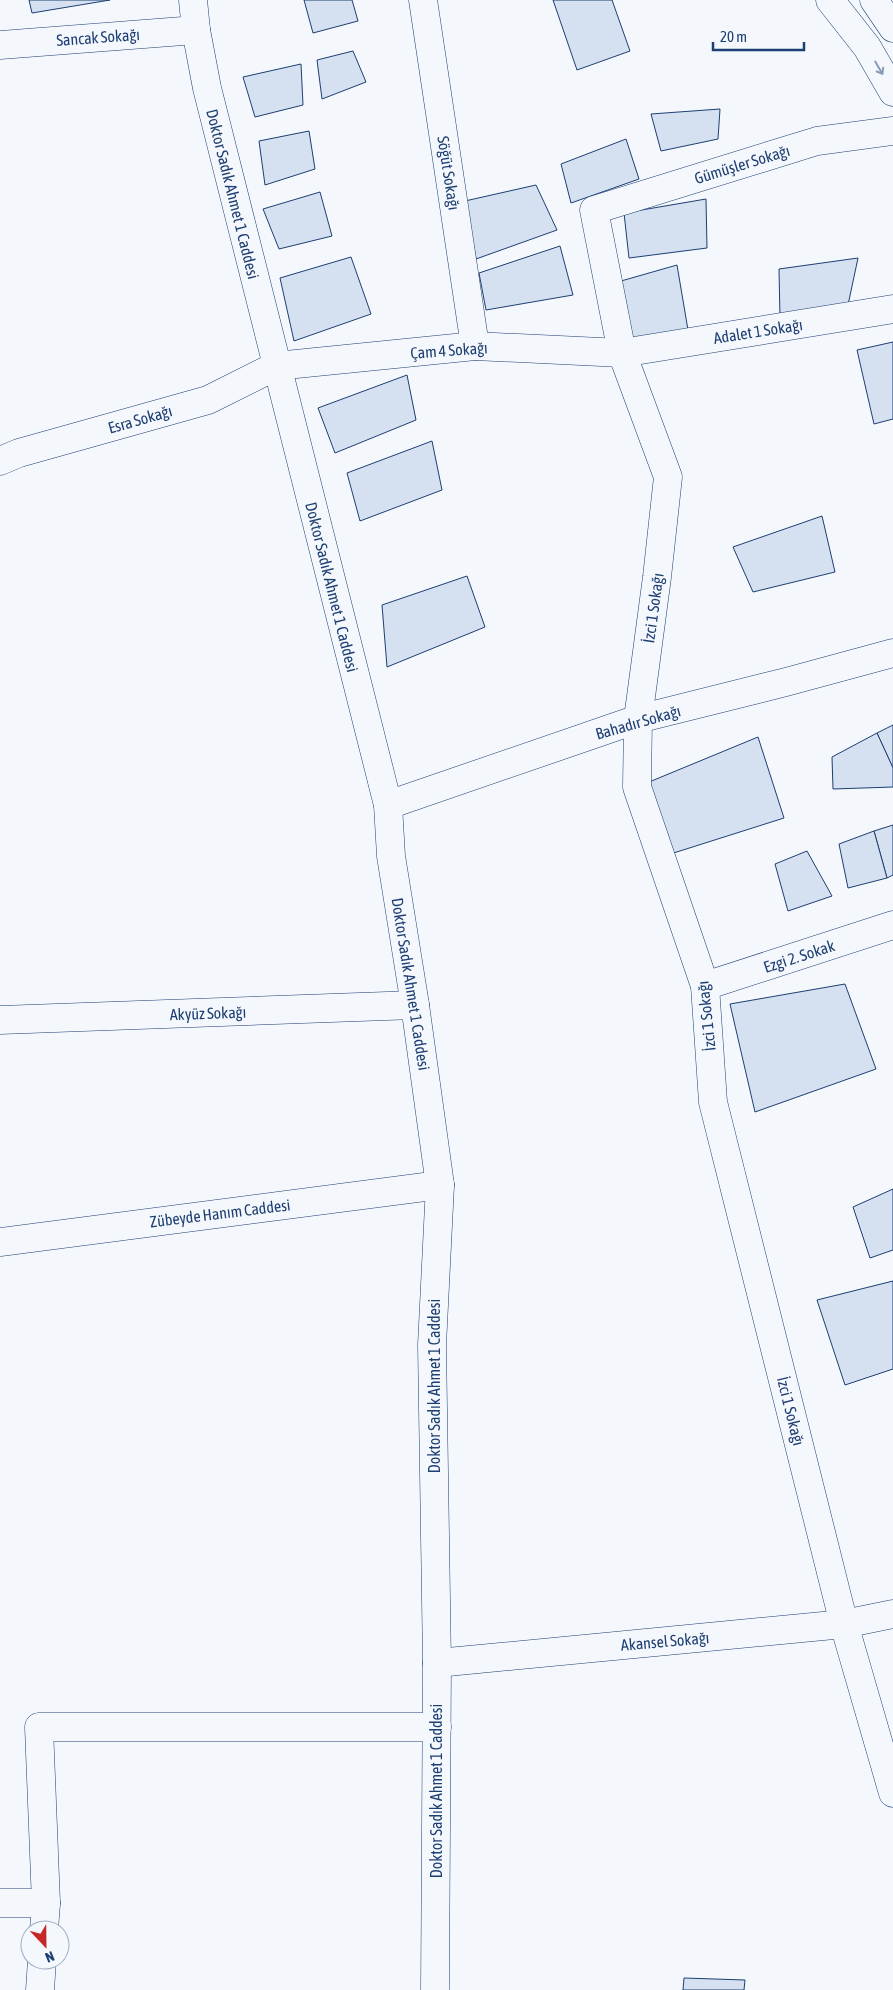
<svg xmlns="http://www.w3.org/2000/svg" width="893" height="1990" viewBox="0 0 893 1990" font-family="'Asap Condensed',sans-serif">
	<rect width="100%" height="100%" fill="#f4f7fb"/>
	<g fill="#d5e0f0" stroke="#1d3f73">
		<polygon points="29,0 110,0 32,13"/>
		<polygon points="304,0 352,0 358,21 313,33"/>
		<polygon points="553,0 612,0 630,51 577,70"/>
		<polygon points="353,51 366,82 322,99 317,60"/>
		<polygon points="301,64 303,105 255,117 243,77"/>
		<polygon points="720,109 718,139 661,151 651,114"/>
		<polygon points="309,131 315,169 265,185 259,141"/>
		<polygon points="626,139 639,179 571,203 561,164"/>
		<polygon points="536,185 557,230 476,259 465,201"/>
		<polygon points="320,192 332,236 279,249 263,209"/>
		<polygon points="706,199 707,248 629,258 624,213"/>
		<polygon points="560,246 573,295 486,310 479,273"/>
		<polygon points="351,257 371,314 294,341 280,278"/>
		<polygon points="858,258 848,305 780,319 779,269"/>
		<polygon points="677,265 688,330 628,340 614,283"/>
		<polygon points="893,342 893,419 874,424 857,350"/>
		<polygon points="407,375 416,420 335,453 318,408"/>
		<polygon points="432,441 442,490 360,521 347,473"/>
		<polygon points="822,516 835,572 753,592 733,547"/>
		<polygon points="467,576 485,627 387,667 382,605"/>
		<polygon points="893,725 893,768 877,733"/>
		<polygon points="877,733 893,768 893,787 833,789 832,757"/>
		<polygon points="758,737 784,818 661,857 637,787"/>
		<polygon points="893,825 893,875 887,878 874,831"/>
		<polygon points="874,831 887,878 848,888 839,844"/>
		<polygon points="807,851 832,896 788,911 775,864"/>
		<polygon points="845,984 876,1069 755,1112 730,1004"/>
		<polygon points="893,1189 893,1250 870,1258 853,1207"/>
		<polygon points="893,1281 893,1369 845,1385 817,1300"/>
		<polygon points="684,1978 745,1980 744,1990 683,1990"/>
	</g>
	<g fill="none" stroke-linecap="round" stroke-linejoin="round">
		<g stroke="#1d3f73" stroke-width="29">
			<g id="street">
				<polyline points="423,0 475,346"/>
				<polyline points="0,45 196,30"/>
				<polyline points="893,131 817,141 594,210 622,353 668,477 657,577 638,719 637,787 705,986 713,1102 844,1624 893,1793"/>
				<polyline points="0,461 19,453 208,400 276,366 475,346 622,353 893,309"/>
				<polyline points="388,805 638,719 786,682 893,653"/>
				<polyline points="705,986 893,925"/>
				<polyline points="0,1020 415,1005"/>
				<polyline points="0,1242 440,1185"/>
				<polyline points="437,1663 844,1624 893,1614"/>
				<polyline points="0,1903 46,1903"/>
				<polyline points="44,1930 46,1903 39,1727 437,1727"/>
				<polyline points="40,1990 42,1960"/>
			</g>
		</g>
		<g stroke="#1d3f73" stroke-width="29">
			<g id="secondary">
				<polyline points="193,0 196,30 207,88 388,805 391,856 415,1005 440,1185 432,1345 437,1663 435,1990"/>
				<polyline points="830,0 867,47 893,92"/>
				<polyline points="874,0 893,28"/>
			</g>
		</g>
		<use href="#street" stroke="#f4f7fb" stroke-width="28"/>
		<use href="#secondary" stroke="#f4f7fb" stroke-width="28"/>
	</g>
	<defs><path id="oneway-shaft" d="M-6 0H5M1.5-3L5.5 0L1.5 3" fill="none" stroke-width="1.6" stroke-linecap="round" stroke-linejoin="round" transform="scale(1.25)"/></defs>
	<use stroke="#889bb7" href="#oneway-shaft" transform="translate(879 68) rotate(60)"/>
	<g text-anchor="middle" dominant-baseline="central" stroke-width="4" stroke-linejoin="round" paint-order="stroke">
		<g font-size="16" fill="#1d3f73" stroke="#f4f7fb">
			<text transform="translate(98 37) rotate(-4)">Sancak Sokağı</text>
			<text transform="translate(742 164) rotate(-17)">Gümüşler Sokağı</text>
			<text transform="translate(449 173) rotate(81)">Söğüt Sokağı</text>
			<text transform="translate(233 194) rotate(76)">Doktor Sadık Ahmet 1 Caddesi</text>
			<text transform="translate(758 331) rotate(-9)">Adalet 1 Sokağı</text>
			<text transform="translate(449 350) rotate(-4)">Çam 4 Sokağı</text>
			<text transform="translate(140 419) rotate(-16)">Esra Sokağı</text>
			<text transform="translate(332 587) rotate(76)">Doktor Sadık Ahmet 1 Caddesi</text>
			<text transform="translate(653 608) rotate(-82)">İzci 1 Sokağı</text>
			<text transform="translate(638 722) rotate(-16)">Bahadır Sokağı</text>
			<text transform="translate(799 956) rotate(-18)">Ezgi 2. Sokak</text>
			<text transform="translate(411 984) rotate(81)">Doktor Sadık Ahmet 1 Caddesi</text>
			<text transform="translate(208 1013) rotate(-2)">Akyüz Sokağı</text>
			<text transform="translate(706 1016) rotate(-96)">İzci 1 Sokağı</text>
			<text transform="translate(220 1213) rotate(-7)">Zübeyde Hanım Caddesi</text>
			<text transform="translate(434 1386) rotate(-90)">Doktor Sadık Ahmet 1 Caddesi</text>
			<text transform="translate(791 1411) rotate(76)">İzci 1 Sokağı</text>
			<text transform="translate(665 1641) rotate(-5)">Akansel Sokağı</text>
			<text transform="translate(436 1791) rotate(-90)">Doktor Sadık Ahmet 1 Caddesi</text>
		</g>
	</g>
	<g transform="translate(45 1945) rotate(158)"><circle r="24" fill="#f4f7fb" stroke="#9eadc5"/>
	<path d="M0-4L9 19L0 12L-9 19Z" fill="#c62828"/>
	<text y="-8" font-size="14" font-weight="bold" text-anchor="middle" fill="#1d3f73">N</text>
	</g>
	<path d="M713 42v8h91v-8" fill="none" stroke="#1d3f73" stroke-width="2.5"/>
	<text x="720" y="42" font-size="15" fill="#1d3f73" stroke="#f4f7fb" stroke-width="4" paint-order="stroke">20 m</text>
</svg>
